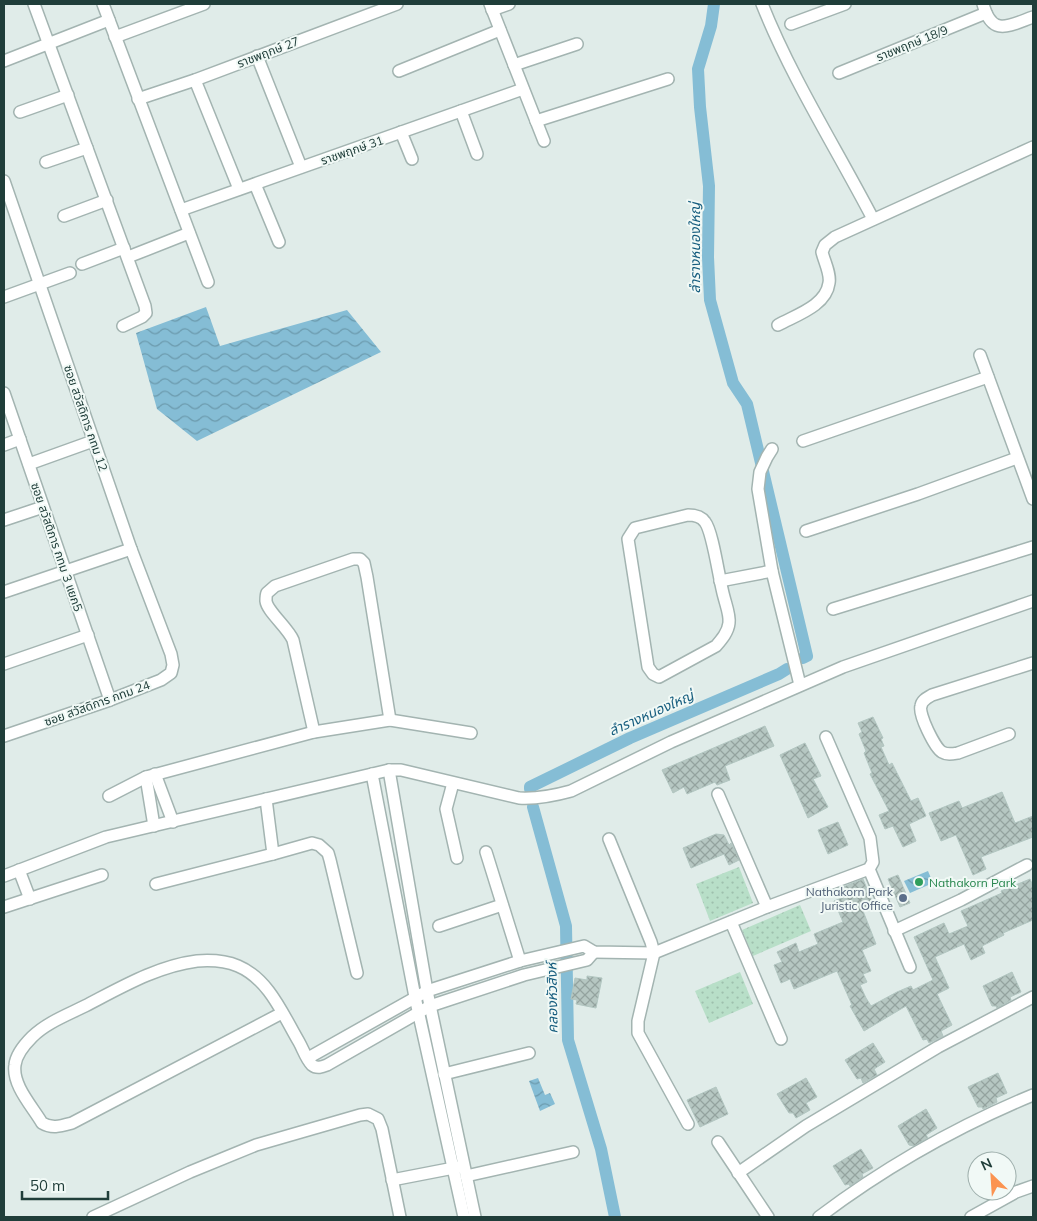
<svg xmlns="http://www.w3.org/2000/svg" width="1037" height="1221" viewBox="0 0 1037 1221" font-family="Mulish,'Noto Sans Thai',sans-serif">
	<defs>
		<pattern id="grass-dots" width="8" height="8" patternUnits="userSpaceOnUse" patternTransform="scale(1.25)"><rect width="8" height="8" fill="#b8dfc8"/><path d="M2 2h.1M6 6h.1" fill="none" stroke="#9ec0ad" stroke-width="1.8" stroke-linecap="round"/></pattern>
		<pattern id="water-waves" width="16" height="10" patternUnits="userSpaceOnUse" patternTransform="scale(1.25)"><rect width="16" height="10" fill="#85bdd5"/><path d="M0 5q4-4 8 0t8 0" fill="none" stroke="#6c9bae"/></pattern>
		<pattern id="building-cross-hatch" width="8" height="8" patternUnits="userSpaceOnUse" patternTransform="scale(1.25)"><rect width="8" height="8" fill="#b6c7c2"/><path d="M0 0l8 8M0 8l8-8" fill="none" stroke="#94a39f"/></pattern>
	</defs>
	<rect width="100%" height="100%" fill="#e0ece9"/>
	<g fill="url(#grass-dots)">
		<polygon points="739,867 753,903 710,921 696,884"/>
		<polygon points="800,905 811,931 753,956 742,930"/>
		<polygon points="740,972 753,1004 709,1023 695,991"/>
	</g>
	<g fill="url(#water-waves)">
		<polygon points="206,307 220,346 347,310 381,352 197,441 157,409 136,333"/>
		<polygon points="928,871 933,883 910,893 904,881"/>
		<polygon points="538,1078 545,1095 550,1093 555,1104 540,1111 529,1081"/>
	</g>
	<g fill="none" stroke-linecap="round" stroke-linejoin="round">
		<g stroke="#85bdd5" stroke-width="12">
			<polyline points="714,4 711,26 698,69 700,107 709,186 708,257 710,300 733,383 747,404 807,656 803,658"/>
			<polyline points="530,789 530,787 630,738 779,674 787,669"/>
			<polyline points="533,807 566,926 568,1040 601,1149 615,1217"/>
		</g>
	</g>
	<g fill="url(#building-cross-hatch)" stroke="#b2c6c1">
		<polygon points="873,717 883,738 881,739 884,746 881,747 889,765 892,763 911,801 918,798 926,816 909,824 916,841 903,847 893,826 885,829 879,815 889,811 870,774 872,773 864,753 866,751 859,734 862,732 858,723"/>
		<polygon points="765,726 774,746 725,766 730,780 717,785 715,782 687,794 684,787 673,793 662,770"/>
		<polygon points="805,743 821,776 813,779 828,807 808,818 780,755"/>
		<polygon points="1002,792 1015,823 1033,816 1033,837 981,857 986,869 973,875 956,835 941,841 929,813 959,801 962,808"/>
		<polygon points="838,822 848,845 828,854 818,830"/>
		<polygon points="716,834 724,835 729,845 731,843 739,860 729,865 724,854 691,868 683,848"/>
		<polygon points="898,875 910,903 900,907 888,879"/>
		<polygon points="863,879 874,906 863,911 876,944 862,950 871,971 863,974 867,982 860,985 866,998 871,1006 897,992 911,986 913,990 933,980 914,937 944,923 949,934 968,926 961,911 1002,893 1001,891 1030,879 1033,886 1033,920 1003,933 1004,935 982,946 985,953 971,960 964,944 935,957 949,988 937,994 952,1025 941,1031 943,1036 929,1043 927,1039 923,1040 906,1006 864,1031 850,1006 852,1005 837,971 794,989 790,979 781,983 774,965 782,962 777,952 796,943 799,952 818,944 814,934 843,922 834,901 847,896 843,887"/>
		<polygon points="1012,972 1021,992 1010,997 1011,1000 997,1008 996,1006 992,1006 983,986"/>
		<polygon points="587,976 602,978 596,1008 576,1004 577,1000 571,999 575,978 587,980"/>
		<polygon points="873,1043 885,1062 874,1069 877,1075 863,1083 861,1078 857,1079 845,1060"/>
		<polygon points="998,1073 1007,1093 996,1098 997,1102 983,1109 982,1107 978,1107 968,1087"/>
		<polygon points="806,1078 817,1097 806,1103 810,1110 796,1118 793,1113 789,1113 777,1094"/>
		<polygon points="716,1087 728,1114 700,1127 687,1100"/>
		<polygon points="926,1109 937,1128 926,1135 928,1138 914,1146 909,1145 898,1126"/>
		<polygon points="861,1149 873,1168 862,1174 863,1177 850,1186 849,1184 845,1185 833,1166"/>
	</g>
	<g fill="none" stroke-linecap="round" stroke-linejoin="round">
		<g stroke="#a3b4b1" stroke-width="14">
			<g id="minor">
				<polyline points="34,4 145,306 146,313 142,317 123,326"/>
				<polyline points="103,4 208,282"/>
				<polyline points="490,4 544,141"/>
				<path d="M762 4C792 79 836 148 873 219"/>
				<path d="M983 4C992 37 1008 26 1033 17"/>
				<polyline points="492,10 509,4"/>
				<polyline points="791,24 845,4"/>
				<polyline points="115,37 204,4"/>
				<polyline points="257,56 301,167"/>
				<polyline points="4,61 109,20"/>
				<polyline points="514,65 577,44"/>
				<polyline points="399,71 500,30"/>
				<polyline points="839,73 986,13"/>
				<polyline points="195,80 239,189"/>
				<polyline points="138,99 195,80 397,4"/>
				<polyline points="461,111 477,154"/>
				<polyline points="20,112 68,95"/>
				<polyline points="536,121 668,79"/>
				<polyline points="401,132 412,159"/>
				<polyline points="46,162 87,148"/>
				<polyline points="4,181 131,549 171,654 173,665 171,673 161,680 110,700 4,736"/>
				<polyline points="255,184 279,242"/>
				<polyline points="181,210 523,89"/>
				<polyline points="64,216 107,200"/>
				<polyline points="128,257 189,233"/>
				<polyline points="82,264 124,248"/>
				<polyline points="4,297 70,273"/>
				<path d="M778 325C796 315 826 306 829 283 831 274 824 261 822 252L825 245 835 237 1033 147"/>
				<polyline points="980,355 1033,499"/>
				<polyline points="4,393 110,700"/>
				<polyline points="803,441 988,377"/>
				<polyline points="4,445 20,439"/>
				<polyline points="29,464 93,441"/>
				<path d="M688 515C695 515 701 516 705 522 713 532 719 580 724 597 726 605 730 615 729 623 728 632 722 639 716 646L659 677 653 674 648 667 628 539 635 528Z"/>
				<polyline points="4,520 43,507"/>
				<polyline points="806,531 918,494 1017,458"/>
				<polyline points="772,571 758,489 760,472 767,457 772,449"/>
				<polyline points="720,581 772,571 800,685"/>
				<polyline points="4,592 131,549"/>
				<polyline points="833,609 1033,547"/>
				<polyline points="4,664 88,635"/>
				<path d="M314 732 293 640C288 628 267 611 266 601 266 598 266 595 267 593L275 586 353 559H360L364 563 367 577 390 720"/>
				<path d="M1009 734 958 753C952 754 947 755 942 752 935 748 918 714 921 706 922 700 927 698 932 695L1033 663"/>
				<polyline points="389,770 427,991 475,1217"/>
				<polyline points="155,774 173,822"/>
				<polyline points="372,774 415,997 464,1217"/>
				<polyline points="146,777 154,826"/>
				<polyline points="453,783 446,809 457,858"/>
				<polyline points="718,794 767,907"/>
				<polyline points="109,796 146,777 314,732 390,720 471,733"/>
				<polyline points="266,799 273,854"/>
				<polyline points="609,839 651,942 654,953 638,1021 638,1033 688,1124"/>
				<polyline points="486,852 520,961"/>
				<polyline points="869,869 910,967"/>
				<polyline points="19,870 30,899"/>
				<path d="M4 876 106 837 389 770H401L519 798C537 799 553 796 571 791L671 742 843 667 1033 601"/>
				<polyline points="156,884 273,854 312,843 319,845 328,853 330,860 357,973"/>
				<polyline points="4,907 102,875"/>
				<polyline points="731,922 781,1039"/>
				<polyline points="439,926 502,905"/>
				<polyline points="894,931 961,900 1027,865"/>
				<path d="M282 1013 72 1123C61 1126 52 1129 42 1123 32 1106 12 1085 15 1065 16 1055 25 1044 32 1037 46 1023 67 1015 85 1006 120 988 157 966 197 961 210 960 226 961 238 966 269 979 283 1015 299 1042 303 1049 306 1059 312 1065 317 1069 322 1067 327 1065L430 1006 524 975 587 960 594 952"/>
				<polyline points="308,1058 427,991 520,961 584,946 594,952 654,953 767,907 869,869 873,862 870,838 826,737"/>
				<polyline points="444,1074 529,1053"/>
				<polyline points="718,1142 768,1217"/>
				<polyline points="738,1173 806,1126 938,1047 1033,997"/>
				<polyline points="466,1176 573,1152"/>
				<polyline points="392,1180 459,1167"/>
				<polyline points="93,1217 190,1172 256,1145 360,1115 368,1114 378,1119 382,1129 400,1217"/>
				<path d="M819 1217C884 1168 958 1126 1033 1095"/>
				<polyline points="971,1217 1016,1192 1033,1186"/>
			</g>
		</g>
		<use href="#minor" stroke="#fff" stroke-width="11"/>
	</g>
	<circle fill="#2e9e5b" stroke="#f1f9f6" stroke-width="2" cx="919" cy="882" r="5"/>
	<circle fill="#5c6f8a" stroke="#f1f9f6" stroke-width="2" cx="903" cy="898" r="5"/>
	<g text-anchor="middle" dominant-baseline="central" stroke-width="4" stroke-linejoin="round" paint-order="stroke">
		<g font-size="12" fill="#203e3a" stroke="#f1f9f6">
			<text transform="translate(912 43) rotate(-22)">ราชพฤกษ์ 18/9</text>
			<text transform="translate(268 52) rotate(-21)">ราชพฤกษ์ 27</text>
			<text transform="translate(352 150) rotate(-19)">ราชพฤกษ์ 31</text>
			<text transform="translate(86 418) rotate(71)">ซอย สวัสดิการ กทม 12</text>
			<text transform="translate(57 547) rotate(71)">ซอย สวัสดิการ กทม 3 แยก5</text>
			<text transform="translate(97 703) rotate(-20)">ซอย สวัสดิการ กทม 24</text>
		</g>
		<g font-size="12" fill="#27864d" stroke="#f1f9f6" text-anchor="start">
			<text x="929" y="882">Nathakorn Park</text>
		</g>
		<g font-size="12" fill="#4e5e75" stroke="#f1f9f6" text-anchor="end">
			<text x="893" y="891">Nathakorn Park<tspan x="893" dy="14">Juristic Office</tspan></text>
		</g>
		<g font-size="14" font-style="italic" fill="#165d7e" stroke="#f1f9f6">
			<text transform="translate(695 248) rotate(-90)">ลำรางหนองใหญ่</text>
			<text transform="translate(651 713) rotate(-24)">ลำรางหนองใหญ่</text>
			<text transform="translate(552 998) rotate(-91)">คลองหัวสิงห์</text>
		</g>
	</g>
	<rect width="1037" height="1221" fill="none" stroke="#203e3a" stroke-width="10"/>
	<g transform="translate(992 1176) rotate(335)"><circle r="24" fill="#f1f9f6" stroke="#9daeab"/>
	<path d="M0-4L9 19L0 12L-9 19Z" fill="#fb9350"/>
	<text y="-8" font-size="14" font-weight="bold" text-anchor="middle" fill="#203e3a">N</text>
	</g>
	<path d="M22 1191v8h86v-8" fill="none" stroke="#203e3a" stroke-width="2.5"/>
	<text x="30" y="1191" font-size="15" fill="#203e3a" stroke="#f1f9f6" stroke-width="4" paint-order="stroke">50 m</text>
</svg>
